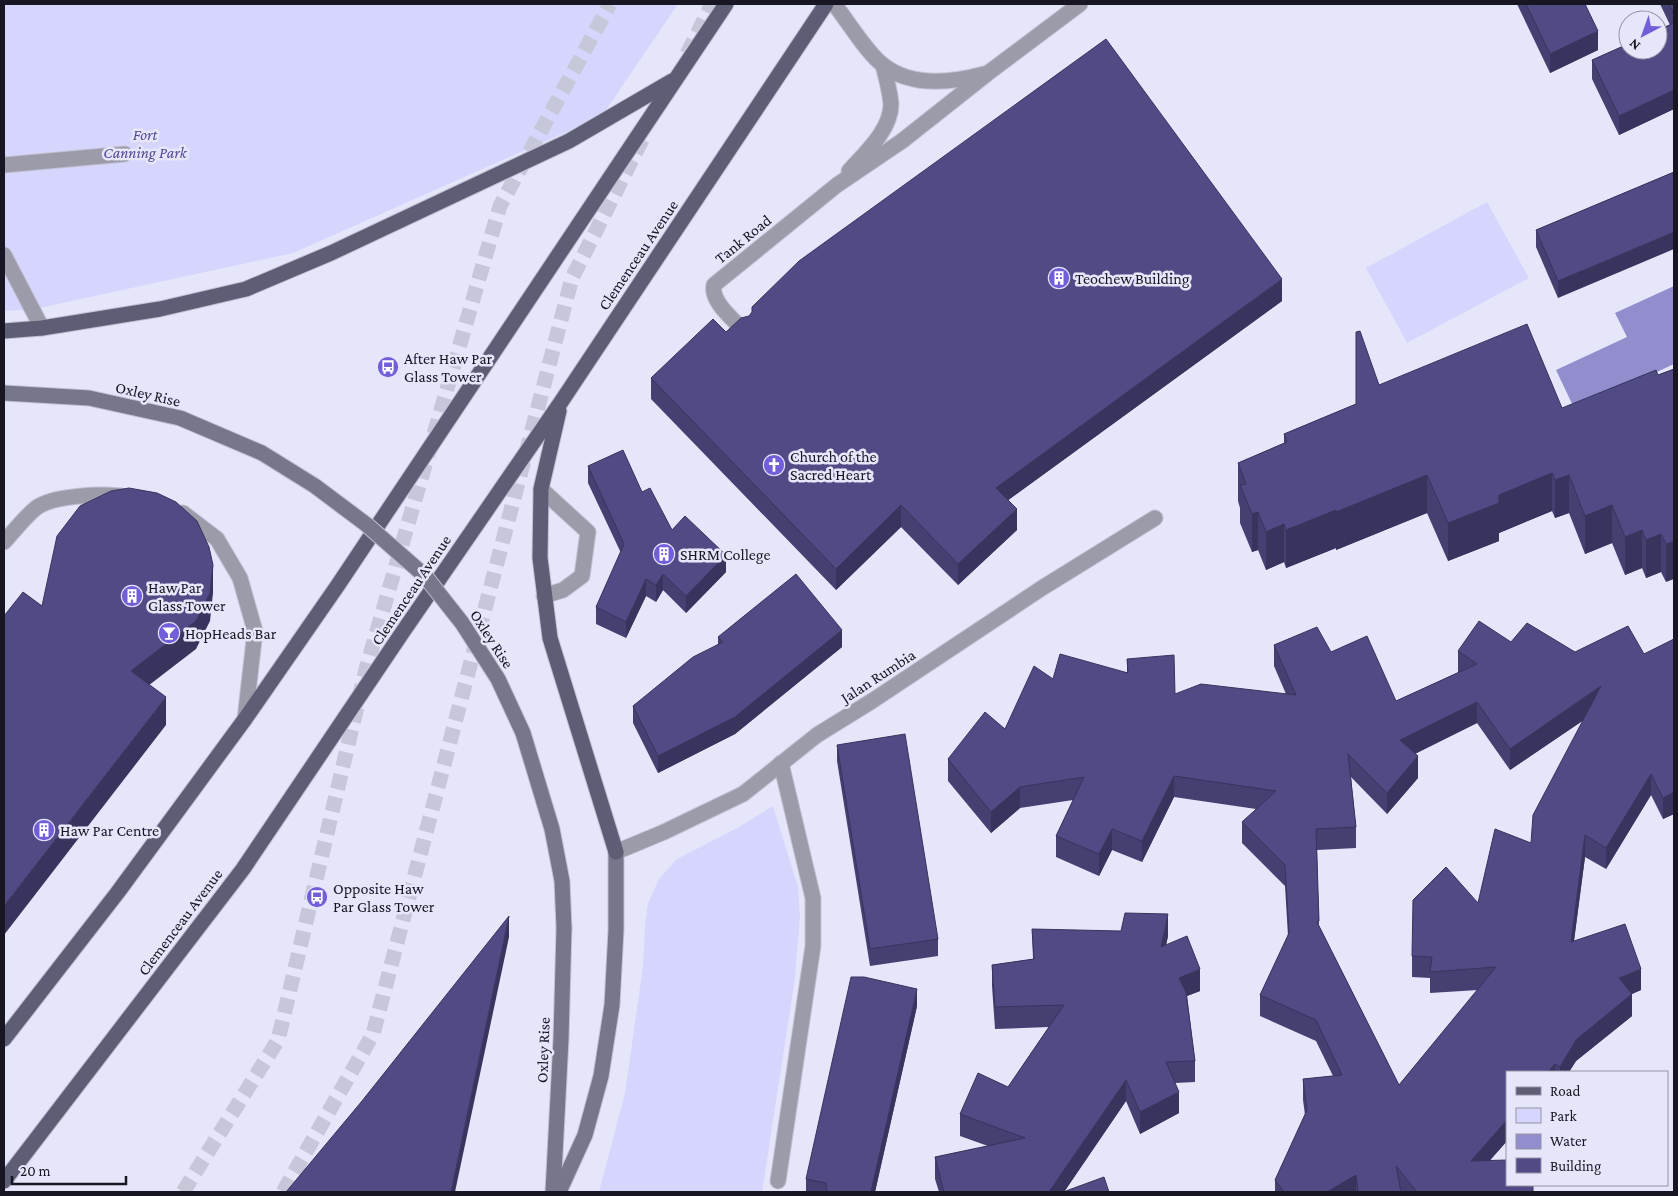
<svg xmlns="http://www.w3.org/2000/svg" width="1678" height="1196" viewBox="0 0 1678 1196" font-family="'Crimson Pro',serif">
	<rect width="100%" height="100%" fill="#e6e6fb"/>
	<g fill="#d6d5fe">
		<polygon points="4,4 678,4 602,116 293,253 35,309 4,311"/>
		<polygon points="1487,202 1529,278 1407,343 1366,268"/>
		<polygon points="773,806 798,887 800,916 795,978 762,1192 599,1192 625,1093 643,966 645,926 648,903 659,879 677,859 739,827"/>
	</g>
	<polygon fill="#928ece" points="1674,286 1674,364 1575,410 1556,370 1627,337 1615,313"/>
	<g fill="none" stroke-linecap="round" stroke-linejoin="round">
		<g stroke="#c7c7da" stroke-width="15" stroke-dasharray="15 8" stroke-linecap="butt">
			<polyline points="687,54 712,4"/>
			<polyline points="183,1192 278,1040 366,669 500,206 610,4"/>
			<polyline points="283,1192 373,1034 572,278 645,134"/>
		</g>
		<g stroke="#c1c1d4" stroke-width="17">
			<g id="lane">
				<polyline points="4,165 125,154"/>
				<polyline points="4,255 42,328"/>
				<polyline points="541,489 588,532 582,576 563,590 544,596"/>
				<polyline points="778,1181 813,946 813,898 781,763"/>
			</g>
		</g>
		<g stroke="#c1c1d4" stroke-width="17">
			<g id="street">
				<path d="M834 4C848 21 866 52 883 65 911 87 951 83 984 74"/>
				<path d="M849 171C865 153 891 130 891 104 890 91 886 78 883 65"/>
				<path d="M743 330C733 319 710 301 714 285L720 280 837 185 902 141 988 73 1080 4"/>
				<polyline points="183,513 217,539 240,578 255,631 245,719"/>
				<path d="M4 542C14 531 25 517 36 508 53 495 100 494 121 496"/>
				<polyline points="616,852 664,832 743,794 817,735 872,701 1042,588 1155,518"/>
			</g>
		</g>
		<g stroke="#c1c1d4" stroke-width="17">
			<g id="secondary">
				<polyline points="553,1192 561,1039 564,928"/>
				<polyline points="559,1192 585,1135 601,1076 612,1005 616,930 616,852"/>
			</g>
		</g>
		<g stroke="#c1c1d4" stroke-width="17">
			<g id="primary">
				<polyline points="4,331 42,328 160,309 246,289 331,253 569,141 672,81"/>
				<polyline points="559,411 541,489 540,558 550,638 616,852"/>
				<polyline points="4,1039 118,892 245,719 338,585 726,4"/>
				<polyline points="4,1181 243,869 402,633 561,402 826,4"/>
			</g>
		</g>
		<use href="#lane" stroke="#9c9baa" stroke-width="15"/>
		<use href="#street" stroke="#9c9baa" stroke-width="15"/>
		<use href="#secondary" stroke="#77778c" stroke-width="15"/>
		<use href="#primary" stroke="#5e5d76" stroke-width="15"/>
		<g stroke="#c1c1d4" stroke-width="17" stroke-linecap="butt">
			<polyline id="secondary-bridge" points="4,393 89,398 180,418 262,453 315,486 367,525 425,576 462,623 498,679 523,733 552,829 562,881 564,928"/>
		</g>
		<use href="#secondary-bridge" stroke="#77778c" stroke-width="15"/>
	</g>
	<g fill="#454072" fill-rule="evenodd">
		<polygon points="1517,4 1585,4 1598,50 1550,73"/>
		<polygon points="1660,4 1674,4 1674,109 1619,135 1592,79 1592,60 1670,25"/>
		<polygon points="1674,172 1558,298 1536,247 1536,230"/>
		<polygon points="1282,301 1008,500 1017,530 958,585 901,527 836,590 651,399 651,378 726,332"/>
		<polygon points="1674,369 1666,582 1661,572 1646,578 1642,568 1625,575 1612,543 1585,554 1569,513 1555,518 1552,511 1499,533 1499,541 1448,561 1427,513 1336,550 1336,548 1286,568 1284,562 1266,570 1258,550 1252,552 1240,523 1240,508 1238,501 1238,463 1284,443 1284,434 1356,404 1379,385 1562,408 1658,375"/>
		<polygon points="588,466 642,492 672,530 726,572 686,613 663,590 656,602 646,596 626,638 596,624 596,607 621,553 588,483"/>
		<polygon points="718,637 842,647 735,734 658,773 633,723 633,706 718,644"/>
		<path d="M1674 639V814L1663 819 1651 795 1606 869 1585 857 1574 941 1641 990 1631 994 1632 1016 1576 1061 1569 1072H1507V1141L1490 1160 1533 1192H1275V1180L1305 1115 1303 1100V1079L1333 1076 1316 1041 1260 1016V995L1288 936 1285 886 1242 843V822L1256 809 1174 797 1142 862 1112 850 1099 876 1056 857V836L1073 800 1020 808 991 833 948 781V759L1005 729 1053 679 1127 672V659L1175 694H1286L1274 666V645L1331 652 1396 701 1459 672H1458V651L1511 642 1575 652 1644 654ZM1584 720 1531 843 1478 903 1412 956V977L1430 978V993L1478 990 1399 1085 1319 926 1317 850 1356 848V827L1351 777 1387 814 1418 778 1415 754 1477 723 1510 770Z"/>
		<polygon points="837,745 938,939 938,956 870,966 837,761"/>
		<polygon points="1032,929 1168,936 1166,945 1200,991 1187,996 1195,1061 1195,1082 1175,1083 1179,1113 1140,1134 1126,1101 1064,1192 1109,1192 939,1192 935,1179 935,1157 988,1146 960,1136 960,1114 1008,1087 1049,1027 995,1029 992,986 992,965 1033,959"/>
		<polygon points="917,1006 875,1192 806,1192 806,1179"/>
	</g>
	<g fill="#38345d">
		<polygon points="1598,31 1598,50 1550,73 1550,54"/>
		<polygon points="1674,90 1674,109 1619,135 1619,116"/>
		<polygon points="1674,232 1674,249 1558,298 1558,281"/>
		<polygon points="1282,279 1282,301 996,509 996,488"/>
		<polygon points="1552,473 1552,511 1499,533 1499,541 1448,561 1448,523 1499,495"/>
		<polygon points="1427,475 1427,513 1336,550 1336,512"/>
		<polygon points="1569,475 1569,513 1555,518 1555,480"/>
		<polygon points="901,505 901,527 836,590 836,569"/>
		<polygon points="1612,505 1612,543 1585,554 1585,516"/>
		<polygon points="1017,509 1017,530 958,585 958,564"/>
		<polygon points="1336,510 1336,548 1286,568 1286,530"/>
		<polygon points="1258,512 1258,550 1252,552 1252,514"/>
		<polygon points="1284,524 1284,562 1266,570 1266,532"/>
		<polygon points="1642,530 1642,568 1625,575 1625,537"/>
		<polygon points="1661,534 1661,572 1646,578 1646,540"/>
		<polygon points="1674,541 1674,579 1666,582 1666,544"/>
		<polygon points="726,555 726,572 686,613 686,596"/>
		<polygon points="213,565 213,593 210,621 196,649 131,699 131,671"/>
		<polygon points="663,574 663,590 656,602 656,585"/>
		<polygon points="646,579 646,596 626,638 626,622"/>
		<polygon points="842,630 842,647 735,734 658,773 658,756"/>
		<polygon points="1601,686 1601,708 1510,770 1510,749"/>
		<polygon points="166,697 166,725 4,935 4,906"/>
		<polygon points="1477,702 1477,723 1400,761 1400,740"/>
		<polygon points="1418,756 1418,778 1387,814 1387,793"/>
		<polygon points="1651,774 1651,795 1606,869 1606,848"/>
		<polygon points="1174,776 1174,797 1142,862 1142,841"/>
		<polygon points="1020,787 1020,808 991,833 991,812"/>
		<polygon points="1674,792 1674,814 1663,819 1663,798"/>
		<polygon points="1112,829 1112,850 1099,876 1099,854"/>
		<polygon points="1585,835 1585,857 1571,963 1571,942"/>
		<polygon points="1168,914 1168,936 1161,968 1161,947"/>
		<polygon points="509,916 509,937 455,1192 451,1192"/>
		<polygon points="1200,969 1200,991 1179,999 1179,978"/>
		<polygon points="1641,969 1641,990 1619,1000 1619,978"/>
		<polygon points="917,989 917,1006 875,1192 871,1192"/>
		<polygon points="1632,994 1632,1016 1576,1061 1569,1072 1560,1072 1560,1067 1576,1040"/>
		<polygon points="1555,1064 1555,1072 1548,1072"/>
		<polygon points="1126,1080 1126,1101 1064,1192 1049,1192"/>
		<polygon points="1179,1092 1179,1113 1140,1134 1140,1112"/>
		<polygon points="1507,1120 1507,1141 1471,1182 1471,1161"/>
		<polygon points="1356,1175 1356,1192 1327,1192"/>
	</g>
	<g fill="#504a85" stroke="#38345d" fill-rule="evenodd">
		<polygon points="1526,4 1585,4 1598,31 1550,54"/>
		<polygon points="1669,4 1674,4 1674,14"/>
		<polygon points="1674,23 1674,90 1619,116 1592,60 1628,44 1628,50 1658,50 1658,30"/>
		<polygon points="1106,39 1282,279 996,488 1017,509 958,564 901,505 836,569 651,378 713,319 726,332 741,318 749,316 752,312 752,307 799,261"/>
		<polygon points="1674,172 1674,232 1558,281 1536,230"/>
		<polygon points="1527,324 1562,408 1656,370 1658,375 1674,369 1674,541 1666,544 1661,534 1646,540 1642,530 1625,537 1612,505 1585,516 1569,475 1555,480 1552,473 1499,495 1499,503 1448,523 1427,475 1336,512 1336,510 1286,530 1284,524 1266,532 1258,512 1252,514 1240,485 1246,484 1238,463 1287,442 1284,434 1356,404 1356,332 1360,331 1379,385"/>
		<polygon points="623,450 642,492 650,488 672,530 685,516 726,555 686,596 663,574 656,585 646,579 626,622 596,607 624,544 588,466"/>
		<polygon points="129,488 157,493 176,502 197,521 209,547 213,565 210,593 196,621 131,671 166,697 4,906 4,616 23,592 42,606 57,536 80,506 111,491"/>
		<polygon points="796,574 842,630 735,717 658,756 633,706 693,657 723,642 718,637"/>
		<path d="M1479 621 1511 642 1527 623 1575 652 1628 626 1644 654 1674 639V792L1663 798 1651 774 1606 848 1585 835 1571 942 1625 924 1641 969 1619 978 1632 994 1576 1040 1560 1067 1555 1064 1548 1072H1507V1120L1471 1161 1507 1160V1185H1533V1192H1417L1396 1166 1401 1192H1358L1356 1175 1327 1192H1284L1275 1180 1307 1110 1303 1079 1342 1075 1316 1020 1260 995 1289 933 1285 865 1242 822 1276 791 1174 776 1142 841 1112 829 1099 854 1056 836 1084 777 1020 787 991 812 948 759 985 712 1005 729 1034 666 1053 679 1060 654 1128 673 1127 659 1174 655 1175 694 1201 684 1296 695 1274 645 1317 627 1331 652 1367 636 1396 701 1477 664 1458 651ZM1601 686 1533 815 1531 843 1495 829 1478 903 1446 867 1413 900 1412 956 1432 957 1430 972 1496 967 1399 1085 1317 922 1319 921 1316 829 1356 827 1348 754 1387 793 1418 756 1400 740 1477 702 1510 749Z"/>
		<polygon points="905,734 938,939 870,949 837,745"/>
		<polygon points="1125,913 1168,914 1161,947 1187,936 1200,969 1179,978 1186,992 1195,1061 1166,1062 1179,1092 1140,1112 1126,1080 1049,1192 944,1192 935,1157 1025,1138 960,1114 978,1073 1008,1087 1064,1005 995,1007 992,965 1034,959 1032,929 1121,931"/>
		<polygon points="509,916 451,1192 286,1192 362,1101"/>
		<polygon points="851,977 864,977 917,989 871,1192 827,1192 826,1183 806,1179"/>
		<polygon points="1104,1177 1109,1192 1063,1192"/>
	</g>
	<defs>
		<g id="building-disc" transform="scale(1.125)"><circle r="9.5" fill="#725ed8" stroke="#e6e6fb"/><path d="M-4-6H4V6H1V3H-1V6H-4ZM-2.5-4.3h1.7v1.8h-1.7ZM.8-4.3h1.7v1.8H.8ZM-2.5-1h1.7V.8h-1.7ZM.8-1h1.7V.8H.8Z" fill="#fff"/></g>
		<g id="bus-disc" transform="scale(1.125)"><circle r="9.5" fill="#725ed8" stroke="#e6e6fb"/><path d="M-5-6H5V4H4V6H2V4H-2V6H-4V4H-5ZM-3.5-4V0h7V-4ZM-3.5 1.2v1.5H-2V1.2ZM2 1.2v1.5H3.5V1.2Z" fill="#fff"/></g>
		<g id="church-disc" transform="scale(1.125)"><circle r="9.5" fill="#725ed8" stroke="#e6e6fb"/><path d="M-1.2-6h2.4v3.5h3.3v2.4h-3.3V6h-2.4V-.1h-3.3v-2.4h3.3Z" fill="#fff"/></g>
		<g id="bar-disc" transform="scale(1.125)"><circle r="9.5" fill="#725ed8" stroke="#e6e6fb"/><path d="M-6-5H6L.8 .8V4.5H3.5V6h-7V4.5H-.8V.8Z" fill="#fff"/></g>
	</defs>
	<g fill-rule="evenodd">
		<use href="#building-disc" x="1059" y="278"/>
		<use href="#bus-disc" x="388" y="367"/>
		<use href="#church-disc" x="774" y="465"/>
		<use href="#building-disc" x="664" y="554"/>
		<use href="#building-disc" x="132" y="596"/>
		<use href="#bar-disc" x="169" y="633"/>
		<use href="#building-disc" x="44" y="830"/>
		<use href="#bus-disc" x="317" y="897"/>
	</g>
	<g text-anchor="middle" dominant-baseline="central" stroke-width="5" stroke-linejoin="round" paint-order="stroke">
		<g font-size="16" font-style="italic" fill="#534897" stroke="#e6e6fb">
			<text x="145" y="134">Fort<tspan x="145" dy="18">Canning Park</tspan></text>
		</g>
		<g font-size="16" fill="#171622" stroke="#e6e6fb">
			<text transform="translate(743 239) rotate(-39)">Tank Road</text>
			<text transform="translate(638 255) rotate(-56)">Clemenceau Avenue</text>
			<text transform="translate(148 394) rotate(13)">Oxley Rise</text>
			<text transform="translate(411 590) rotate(-56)">Clemenceau Avenue</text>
			<text transform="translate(492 639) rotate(57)">Oxley Rise</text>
			<text transform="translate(878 676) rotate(-33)">Jalan Rumbia</text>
			<text transform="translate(180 922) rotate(-53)">Clemenceau Avenue</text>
			<text transform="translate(543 1050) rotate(-88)">Oxley Rise</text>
		</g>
		<g font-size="16" fill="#171622" stroke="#e6e6fb" text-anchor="start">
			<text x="1075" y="278">Teochew Building</text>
			<text x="404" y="358">After Haw Par<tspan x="404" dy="18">Glass Tower</tspan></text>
			<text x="790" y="456">Church of the<tspan x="790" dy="18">Sacred Heart</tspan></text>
			<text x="680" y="554">SHRM College</text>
			<text x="148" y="587">Haw Par<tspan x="148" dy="18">Glass Tower</tspan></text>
			<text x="185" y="633">HopHeads Bar</text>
			<text x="60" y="830">Haw Par Centre</text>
			<text x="333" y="888">Opposite Haw<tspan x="333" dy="18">Par Glass Tower</tspan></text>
		</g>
	</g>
	<rect width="1678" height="1196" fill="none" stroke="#171622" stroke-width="10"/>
	<rect x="1506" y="1071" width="162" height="115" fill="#e6e6fb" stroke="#9393a4"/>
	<rect x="1516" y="1087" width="25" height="8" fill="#5e5d76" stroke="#9393a4"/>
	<text x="1550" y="1096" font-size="15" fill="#171622">Road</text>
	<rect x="1516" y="1108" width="25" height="15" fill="#d6d5fe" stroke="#9393a4"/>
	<text x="1550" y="1121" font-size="15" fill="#171622">Park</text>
	<rect x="1516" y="1134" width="25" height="15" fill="#928ece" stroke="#9393a4"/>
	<text x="1550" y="1146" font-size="15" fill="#171622">Water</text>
	<rect x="1516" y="1158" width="25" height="15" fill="#504a85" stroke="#9393a4"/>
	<text x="1550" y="1171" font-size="15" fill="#171622">Building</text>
	<g transform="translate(1643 35) rotate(221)"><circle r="24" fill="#e6e6fb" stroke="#9393a4"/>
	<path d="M0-4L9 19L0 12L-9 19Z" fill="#725ed8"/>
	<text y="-8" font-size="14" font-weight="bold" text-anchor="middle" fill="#171622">N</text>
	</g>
	<path d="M12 1176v8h114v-8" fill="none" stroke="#171622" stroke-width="2.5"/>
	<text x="20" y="1176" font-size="15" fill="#171622" stroke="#e6e6fb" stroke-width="4" paint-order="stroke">20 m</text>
</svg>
